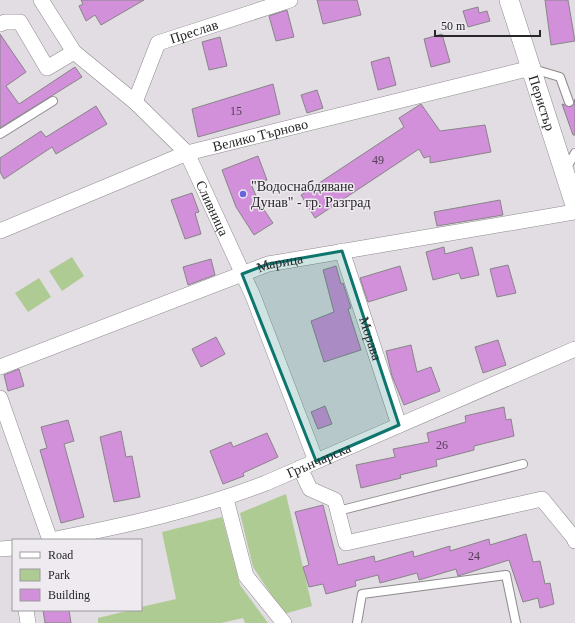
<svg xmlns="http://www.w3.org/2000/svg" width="575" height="623" viewBox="0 0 575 623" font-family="Georgia,serif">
	<rect width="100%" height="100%" fill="#e1dde2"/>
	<g fill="#afcb94">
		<polygon points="72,257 84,276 62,291 49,271"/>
		<polygon points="39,278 51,297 28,312 15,293"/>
		<polygon points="286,494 312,606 284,614 253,567 240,513"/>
		<polygon points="222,517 240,585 268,623 245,623 243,618 221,623 98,623 98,618 131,610 141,610 141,607 176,599 162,532"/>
	</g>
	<g fill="#d190d9" stroke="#888588">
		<polygon points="81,0 144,0 101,25 95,15 86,21 79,6 83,4"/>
		<polygon points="317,0 357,0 361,15 323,24"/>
		<polygon points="545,0 568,0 575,41 551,45"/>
		<polygon points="478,7 479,13 487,11 490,21 468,27 463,11"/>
		<polygon points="287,10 294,37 276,41 269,16"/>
		<polygon points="0,34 26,72 6,86 19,104 75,67 82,77 0,128"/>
		<polygon points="442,34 450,62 431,67 424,39"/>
		<polygon points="220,37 227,66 209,70 202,42"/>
		<polygon points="389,57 396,85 378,90 371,62"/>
		<polygon points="273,84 280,114 198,137 192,109"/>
		<polygon points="317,90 323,108 307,113 301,95"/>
		<polygon points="575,99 575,135 573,135 562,104 570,107 573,105"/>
		<polygon points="421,104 440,131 485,125 491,152 430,163 430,156 424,158 419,149 315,218 301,195 404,127 399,118"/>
		<polygon points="96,106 107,124 56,154 52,147 4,179 0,172 0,158 41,131 46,137"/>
		<polygon points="258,156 267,180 252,186 258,201 273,223 254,235 236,207 222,170"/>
		<polygon points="192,193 199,212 195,213 201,234 185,239 171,200"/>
		<polygon points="500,200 503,215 437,226 434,212"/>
		<polygon points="444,247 445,254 472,247 479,275 461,279 459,273 433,280 426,252"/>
		<polygon points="211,259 215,275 188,285 183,267"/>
		<polygon points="508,265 516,293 497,297 490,269"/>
		<polygon points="336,266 341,284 343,283 351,308 348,309 361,350 324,362 311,321 334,312 323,270"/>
		<polygon points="400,266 407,290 368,302 360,278"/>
		<polygon points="216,337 225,354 201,367 192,349"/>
		<polygon points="498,340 506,365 483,373 475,347"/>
		<polygon points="411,345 417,372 431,367 440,391 404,405 392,376 386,351"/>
		<polygon points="19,369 24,386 8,391 4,375"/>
		<polygon points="325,406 332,424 318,429 311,412"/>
		<polygon points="504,407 506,420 511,419 514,436 474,446 474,450 436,460 437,466 400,475 401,478 361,488 356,465 395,457 393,449 429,442 427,433 466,422 465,416"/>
		<polygon points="68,420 74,441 64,444 84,517 61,523 40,450 47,448 41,427"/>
		<polygon points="121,431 126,457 132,456 140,497 114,502 100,437"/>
		<polygon points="267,433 278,457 243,473 244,476 223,484 210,451 231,442 233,447"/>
		<polygon points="323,505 338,565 374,556 375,562 413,551 414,557 450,546 450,551 489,539 490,545 526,534 533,562 540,561 545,584 550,583 554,604 540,608 538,598 523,602 509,560 458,576 456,569 419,580 417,573 380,583 378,575 355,581 356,586 326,594 323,584 309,587 303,567 309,565 295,512"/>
		<polygon points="43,610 69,610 71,623 45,623"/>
	</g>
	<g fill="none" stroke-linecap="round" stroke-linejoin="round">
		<g stroke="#8e8a8e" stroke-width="10">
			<g id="service">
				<polyline points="533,69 560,77 569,102"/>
				<polyline points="0,134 53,101"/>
				<polyline points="566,169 575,153"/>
				<polyline points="338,511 523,464"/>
				<polyline points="357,623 362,594 506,575 516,623"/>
			</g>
		</g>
		<g stroke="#8e8a8e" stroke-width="16">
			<g id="minor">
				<path id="s1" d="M41 0 74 52 135 102 187 153 253 296 316 461"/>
				<polyline points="0,24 5,22 20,22 47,68 74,52"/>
				<path id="s2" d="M135 102 158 43 290 0"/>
				<path id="s3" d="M0 231 187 153 531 68"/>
				<path id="s4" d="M342 251 399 425"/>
				<path id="s5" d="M0 367 268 264 575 212"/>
				<polyline points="0,398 50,540"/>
				<polyline points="300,468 310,489 335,500 346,543 542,499 574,538 575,541"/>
				<polyline points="226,499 246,576 284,623"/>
				<path id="s6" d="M51 540C123 526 197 510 266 483L575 349"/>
				<polyline points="0,549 13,548"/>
				<polyline points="26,610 28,623"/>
			</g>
		</g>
		<g stroke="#8e8a8e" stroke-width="20">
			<g id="tertiary">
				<path id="s7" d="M509 0 575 205"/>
			</g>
		</g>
		<use href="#service" stroke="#fff" stroke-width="8"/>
		<use href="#minor" stroke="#fff" stroke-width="15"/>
		<use href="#tertiary" stroke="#fff" stroke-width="19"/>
	</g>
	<path fill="#0f766e" fill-opacity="0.2" stroke="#0f766e" stroke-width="3" stroke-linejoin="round" d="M342 251 399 425 316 461 242 274 268 264Z"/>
	<circle fill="#6764dd" stroke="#eeeaef" stroke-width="1.5" cx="243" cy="194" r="4"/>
	<g text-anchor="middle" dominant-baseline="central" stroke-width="3" stroke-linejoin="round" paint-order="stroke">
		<g font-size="12" fill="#524054">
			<text x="236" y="111">15</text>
			<text x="378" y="160">49</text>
			<text x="442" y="445">26</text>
			<text x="474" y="556">24</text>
		</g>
		<g font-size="14" fill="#272628" stroke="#eeeaef">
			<text stroke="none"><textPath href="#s2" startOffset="101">Преслав</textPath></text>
			<text stroke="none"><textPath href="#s7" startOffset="108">Перистър</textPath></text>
			<text stroke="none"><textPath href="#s3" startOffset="278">Велико Търново</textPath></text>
			<text stroke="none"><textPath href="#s1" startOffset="274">Сливница</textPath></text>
			<text stroke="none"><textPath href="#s5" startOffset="299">Марица</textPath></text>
			<text stroke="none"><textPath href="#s4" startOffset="92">Морава</textPath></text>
			<text stroke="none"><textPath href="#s6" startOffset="280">Грънчарска</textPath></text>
		</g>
		<g font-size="14" fill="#272628" stroke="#eeeaef" text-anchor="start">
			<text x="251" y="186">"Водоснабдяване<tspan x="251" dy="16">Дунав" - гр. Разград</tspan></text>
		</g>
	</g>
	<rect x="12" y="539" width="130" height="72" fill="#eeeaef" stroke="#9e9c9f"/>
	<rect x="20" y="552" width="20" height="6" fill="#ffffff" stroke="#9e9c9f"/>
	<text x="48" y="559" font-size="12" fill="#272628">Road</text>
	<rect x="20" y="569" width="20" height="12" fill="#afcb94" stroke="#9e9c9f"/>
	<text x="48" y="579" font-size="12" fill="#272628">Park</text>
	<rect x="20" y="589" width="20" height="12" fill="#d190d9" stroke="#9e9c9f"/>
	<text x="48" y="599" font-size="12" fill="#272628">Building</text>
	<path d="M435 30v6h105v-6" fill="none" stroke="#272628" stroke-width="2"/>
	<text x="441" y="30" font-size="12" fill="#272628" stroke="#eeeaef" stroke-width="3" paint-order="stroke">50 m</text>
</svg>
